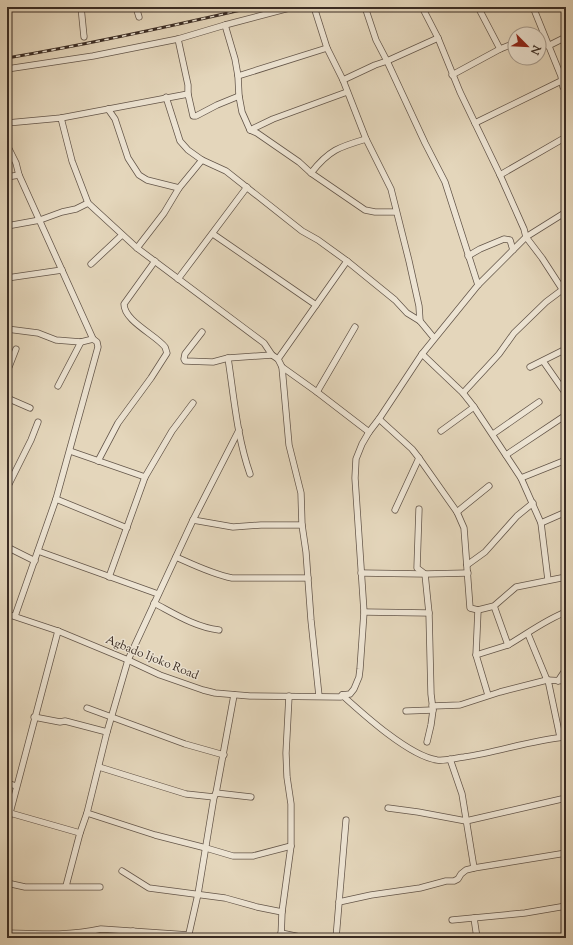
<svg xmlns="http://www.w3.org/2000/svg" width="573" height="945" viewBox="0 0 573 945" font-family="'Sorts Mill Goudy',serif">
	<rect width="100%" height="100%" fill="#e4d6bb"/>
	<filter id="stains"><feTurbulence type="fractalNoise" baseFrequency=".005" numOctaves="4"/><feColorMatrix values="0 0 0 0 .2 0 0 0 0 .09 0 0 0 0 .02 0 0 0 .5 -.17"/></filter>
	<radialGradient id="worn" r=".72"><stop offset=".6" stop-color="#630" stop-opacity="0"/><stop offset="1" stop-color="#630" stop-opacity=".3"/></radialGradient>
	<g fill="none" stroke-linecap="round" stroke-linejoin="round">
		<g stroke="#64564a" stroke-width="7">
			<g id="minor">
				<polyline points="81,7 84,37 84,36"/>
				<polyline points="136,7 139,17"/>
				<polyline points="314,7 327,48 343,80 366,139 391,189 409,261 419,306 420,321"/>
				<polyline points="365,7 376,40 387,61 425,143 445,182 478,285"/>
				<polyline points="422,7 438,38 460,92 500,175 524,229 526,237 542,258 566,295"/>
				<polyline points="478,7 500,49"/>
				<polyline points="533,7 561,76 563,87 566,89"/>
				<polyline points="225,25 235,59 238,76 239,96 242,112 250,130 257,133 299,162 311,173 365,210 375,212 396,212"/>
				<polyline points="178,39 188,85 188,94 193,116 196,116 217,105 239,96"/>
				<polyline points="548,46 566,37"/>
				<polyline points="7,69 93,56 178,39 225,25 293,7"/>
				<polyline points="452,75 500,49 515,43"/>
				<polyline points="238,76 327,48"/>
				<polyline points="343,80 375,65 387,61 438,38"/>
				<polyline points="166,97 180,141 188,150 202,160 226,171 302,231 318,240 347,261 395,300 407,313 420,321 434,338"/>
				<polyline points="108,109 115,119 128,158 139,175 147,180 179,188"/>
				<polyline points="61,118 72,161 88,203 137,248 264,343 272,355 278,359 282,367 317,392 369,432"/>
				<polyline points="7,123 61,118 188,94"/>
				<polyline points="475,123 561,81"/>
				<polyline points="250,130 273,119 347,92"/>
				<polyline points="7,145 16,163 19,175 93,339"/>
				<path d="M311 173C329 150 339 147 366 139"/>
				<polyline points="500,175 566,137"/>
				<polyline points="7,177 19,175"/>
				<polyline points="7,226 40,220 62,212 76,209 88,203"/>
				<polyline points="213,234 316,305"/>
				<polyline points="137,248 164,213 179,188 202,160"/>
				<polyline points="468,256 480,249 504,239 510,240 513,250"/>
				<polyline points="91,264 122,235"/>
				<polyline points="7,278 62,270"/>
				<polyline points="178,279 247,187"/>
				<polyline points="7,329 38,333 56,340 81,342 93,339 97,342 98,347 56,499 15,616"/>
				<polyline points="202,332 185,354 184,359 185,361 213,362 228,358 272,355"/>
				<polyline points="422,354 463,393 474,407 521,478 541,523 548,580"/>
				<path d="M228 358C234 397 237 437 250 474"/>
				<polyline points="278,359 347,261"/>
				<polyline points="543,361 566,394"/>
				<polyline points="282,367 289,445 301,493 302,525 306,552 311,620 319,696"/>
				<polyline points="530,367 566,349"/>
				<polyline points="7,372 16,349"/>
				<polyline points="58,386 81,342"/>
				<polyline points="317,392 355,327"/>
				<polyline points="463,393 499,354 514,333 546,302 562,290"/>
				<polyline points="7,398 30,408"/>
				<polyline points="379,419 412,449 419,458 457,512 464,528 470,608 478,610 494,606 516,587 566,577"/>
				<polyline points="441,431 474,407"/>
				<polyline points="493,434 539,402"/>
				<polyline points="70,451 145,477"/>
				<polyline points="506,455 566,415"/>
				<path d="M98 461 118 423 151 378 167 353C166 351 166 349 165 347 156 335 124 321 124 304L155 261"/>
				<polyline points="521,478 566,460"/>
				<polyline points="7,488 31,440 38,422"/>
				<polyline points="56,499 127,528"/>
				<polyline points="419,509 417,568 425,574 429,613 431,694 433,710 431,725 427,742"/>
				<polyline points="395,510 419,458"/>
				<polyline points="457,512 489,486"/>
				<polyline points="193,520 233,527 261,525 302,525"/>
				<polyline points="541,523 566,512"/>
				<polyline points="7,547 35,561"/>
				<polyline points="38,551 158,594"/>
				<path d="M176 557C194 565 212 574 232 578H308"/>
				<polyline points="467,565 485,552 517,516 533,503"/>
				<polyline points="361,573 425,574 468,573"/>
				<polyline points="109,577 145,477 172,431 193,403"/>
				<path d="M154 603C175 614 195 627 219 630"/>
				<path d="M494 606 508 645C527 634 545 620 566 612"/>
				<polyline points="478,610 476,655 488,695"/>
				<polyline points="364,612 429,613"/>
				<polyline points="7,614 58,631 128,660 160,675 203,690 215,693 250,696 341,697 342,695 350,694 354,689 359,677 360,669 364,612 355,478 356,459 362,444 369,432 379,419 422,354 478,285 526,237 566,212"/>
				<polyline points="528,634 547,680"/>
				<polyline points="476,655 508,645"/>
				<polyline points="548,680 560,737"/>
				<polyline points="558,681 566,669"/>
				<path d="M342 695C363 714 409 756 437 760 446 761 455 758 464 757 499 752 531 740 566 737"/>
				<polyline points="432,706 460,705 500,692 547,680 566,681"/>
				<polyline points="87,708 185,744 224,755"/>
				<polyline points="406,711 433,710"/>
				<polyline points="34,717 60,722 65,721 107,732"/>
				<polyline points="450,759 462,794 474,868"/>
				<polyline points="99,767 186,794 214,797"/>
				<polyline points="7,783 16,786"/>
				<polyline points="216,793 251,797"/>
				<polyline points="388,808 418,812 466,821 566,798"/>
				<polyline points="10,813 80,833"/>
				<polyline points="87,813 155,835 206,848 233,856 253,856 291,846"/>
				<polyline points="7,824 58,631"/>
				<polyline points="122,871 149,888 225,898 257,907 282,912"/>
				<polyline points="7,883 25,887 100,887"/>
				<polyline points="66,886 80,833 87,813 107,732 128,660 193,520 239,430"/>
				<polyline points="339,902 371,895 420,888 446,881 454,881 458,879 461,874 466,870 474,868 566,853"/>
				<polyline points="474,918 477,938"/>
				<polyline points="452,920 525,913 566,906"/>
				<path d="M7 933C38 934 71 936 101 929L189 935"/>
				<polyline points="281,933 305,938"/>
				<polyline points="132,938 133,931"/>
				<polyline points="188,938 198,894 214,797 216,793 234,695"/>
				<polyline points="281,938 282,912 291,846 291,804 287,777 286,753 289,696"/>
				<polyline points="336,938 346,820"/>
			</g>
		</g>
		<use href="#minor" stroke="#ede4d3" stroke-width="5.5"/>
		<g stroke="#3a2c24" stroke-width="3">
			<path id="rail" d="M7 58C90 44 172 26 254 7"/>
		</g>
		<use href="#rail" stroke="#ede4d3" stroke-width="1.5" stroke-dasharray="4.5" stroke-linecap="butt"/>
	</g>
	<g text-anchor="middle" dominant-baseline="central" stroke-width="3" stroke-linejoin="round" paint-order="stroke">
		<g font-size="12" fill="#3a2c24" stroke="#ede4d3">
			<text transform="translate(152 658) rotate(22)">Agbado Ijoko Road</text>
		</g>
	</g>
	<rect width="573" height="945" fill="none" stroke="#e4d6bb" stroke-width="24"/>
	<rect x="8" y="8" width="557" height="929" fill="none" stroke="#3a2c24" stroke-width="2"/>
	<rect x="12" y="12" width="549" height="921" fill="none" stroke="#3a2c24"/>
	<g transform="translate(527 46) rotate(114)"><circle r="19" fill="#ede4d3" stroke="#a59a8d"/>
	<path d="M0-3L7 15L0 10L-7 15Z" fill="#8f2418"/>
	<text y="-6" font-size="11" font-weight="bold" text-anchor="middle" fill="#3a2c24">N</text>
	</g>
	<rect width="100%" height="100%" filter="url(#stains)"/>
	<rect width="100%" height="100%" fill="url(#worn)"/>
</svg>
